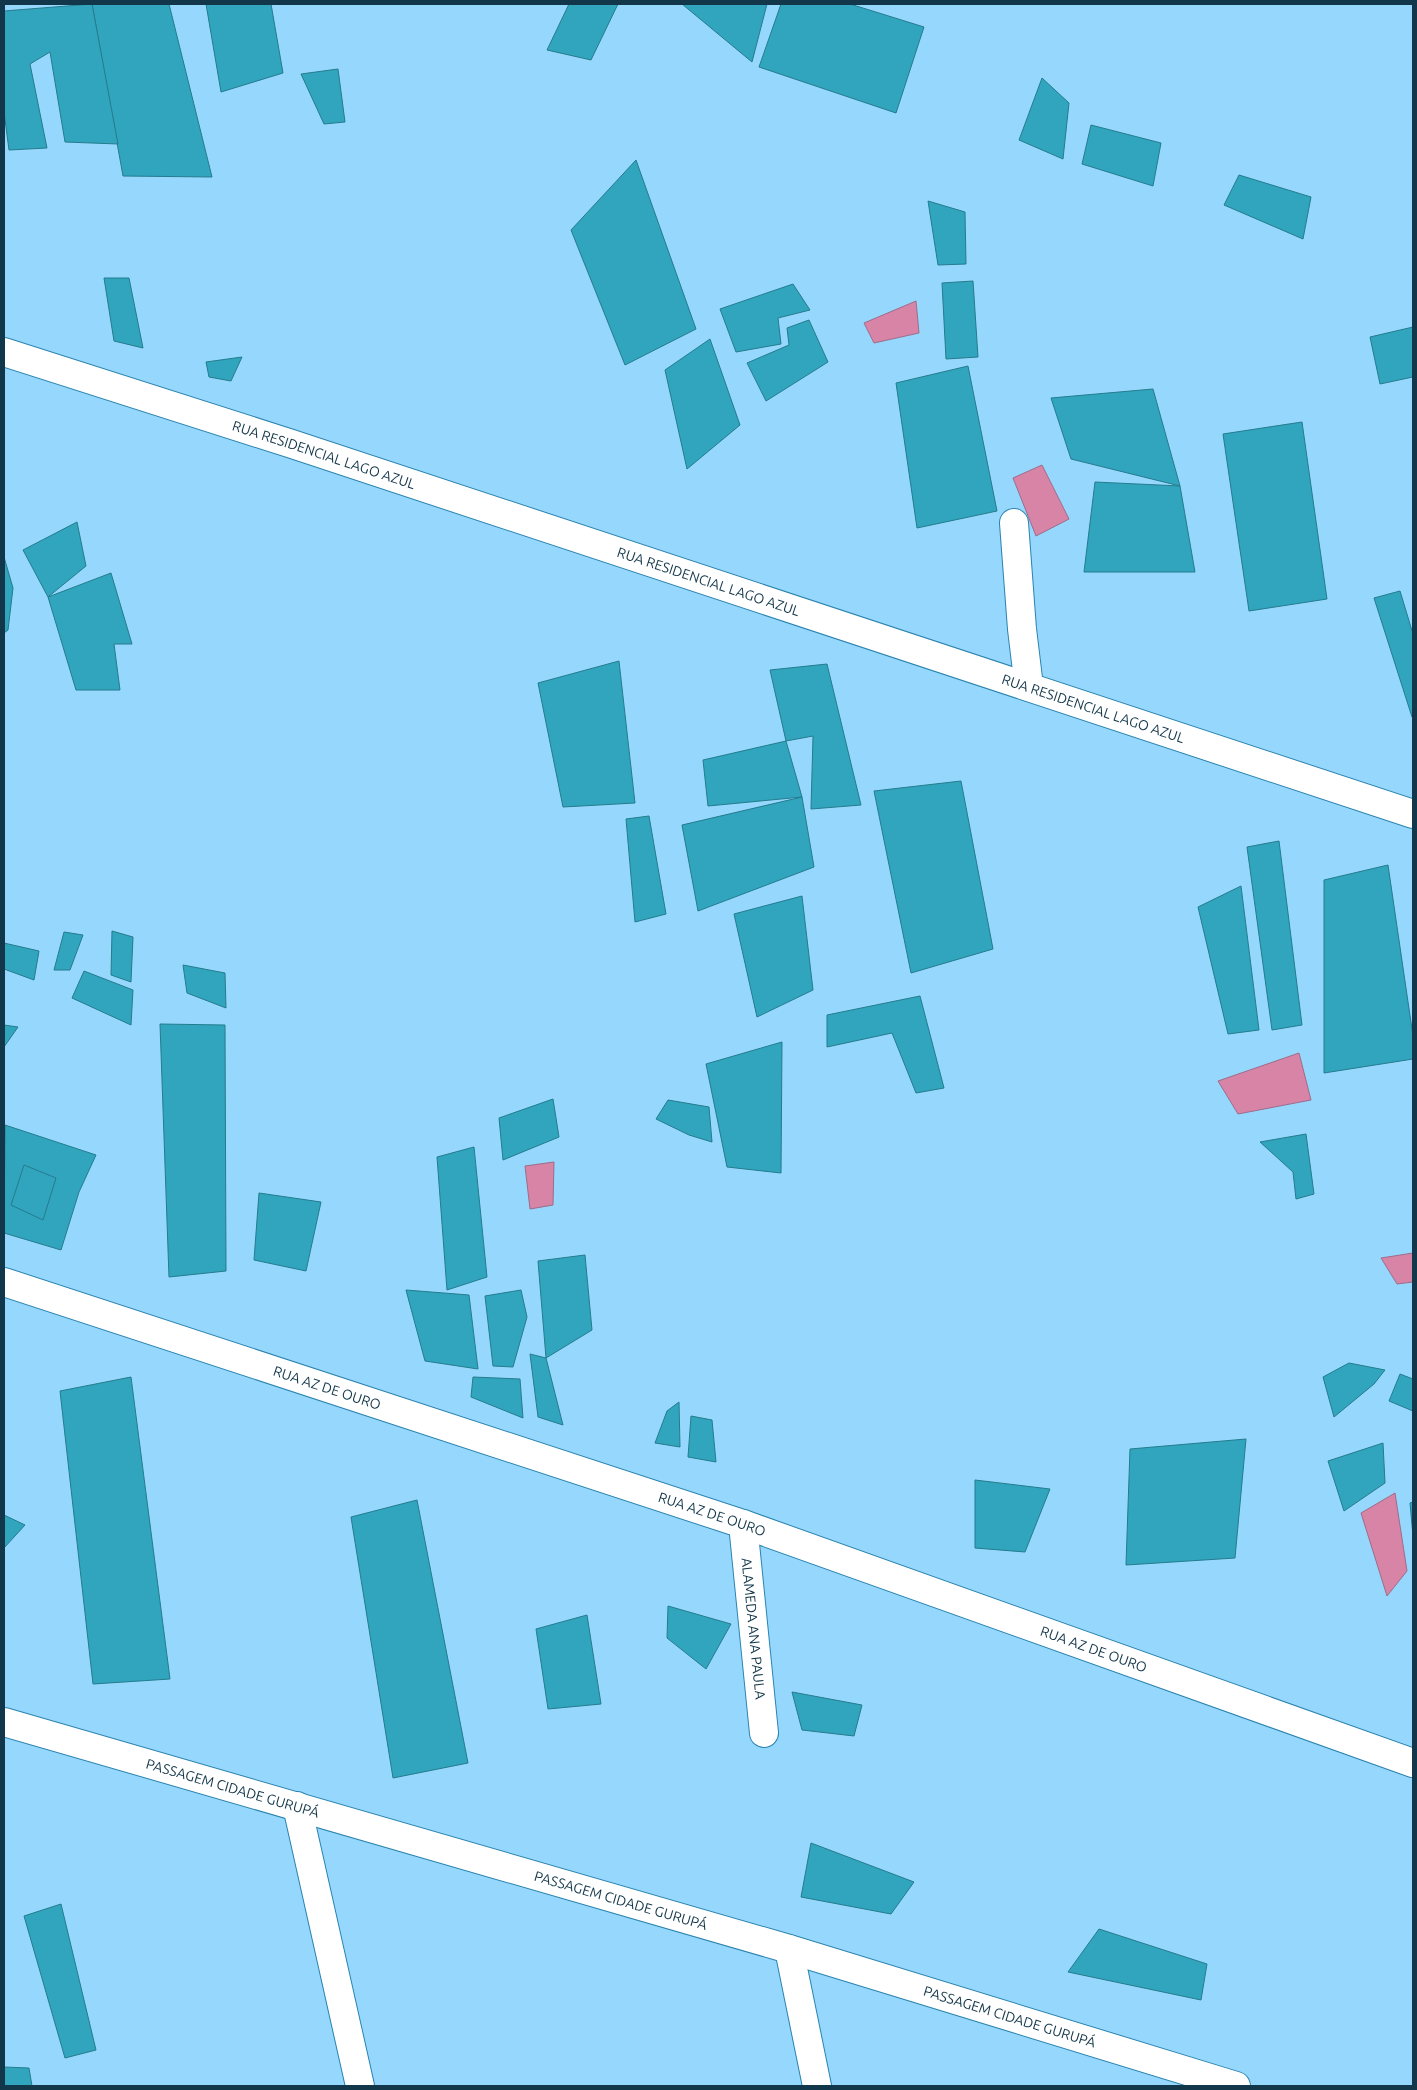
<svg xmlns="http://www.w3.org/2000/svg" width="1417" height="2090" viewBox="0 0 1417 2090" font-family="Ubuntu,sans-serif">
	<rect width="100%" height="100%" fill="#96d7fd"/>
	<g fill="#d784a6" stroke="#9c6d8a">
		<polygon points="916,301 919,333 874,343 864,323"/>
		<polygon points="1042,465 1069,519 1036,536 1013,478"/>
		<polygon points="1299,1053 1311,1100 1238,1114 1218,1081"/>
		<polygon points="554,1162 553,1205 530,1209 525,1166"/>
		<polygon points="1413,1253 1413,1282 1397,1284 1381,1258"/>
		<polygon points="1395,1493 1407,1571 1387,1596 1361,1513"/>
	</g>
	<g fill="#30a5bd" stroke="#247c8e">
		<polygon points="92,4 169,4 212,177 123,176"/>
		<polygon points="92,4 118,144 65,142 50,52 30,64 47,148 9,150 4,112 4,11"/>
		<polygon points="206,4 271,4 283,73 221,92"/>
		<polygon points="569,4 618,4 591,60 547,50"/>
		<polygon points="682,4 767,4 752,62"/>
		<polygon points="781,4 850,4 924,27 896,113 759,67"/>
		<polygon points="338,69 345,122 324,124 301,74"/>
		<polygon points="1042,78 1069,103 1063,159 1019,140"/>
		<polygon points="1091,125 1161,143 1153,186 1082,164"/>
		<polygon points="636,160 696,329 625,365 571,230"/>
		<polygon points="1239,175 1311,197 1303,239 1224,205"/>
		<polygon points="928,201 965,212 966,264 938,265"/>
		<polygon points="104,278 129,278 143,348 114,341"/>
		<polygon points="973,281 978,357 946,359 942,283"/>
		<polygon points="793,284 810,310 778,318 781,344 736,352 720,309"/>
		<polygon points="809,320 828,362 766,401 747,363 789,345 787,328"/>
		<polygon points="1413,327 1413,377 1380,384 1370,337"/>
		<polygon points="710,339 740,425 687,469 665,370"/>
		<polygon points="242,357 231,381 209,377 206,362"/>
		<polygon points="968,366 997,511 917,528 896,383"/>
		<polygon points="1153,389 1180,486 1071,459 1051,398"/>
		<polygon points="1302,422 1327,599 1249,611 1223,434"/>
		<polygon points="1095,482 1180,486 1195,572 1084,572"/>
		<polygon points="77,522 86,566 48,597 23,550"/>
		<polygon points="4,557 13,588 8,630 4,633"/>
		<polygon points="111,573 132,644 114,644 120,690 76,690 48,597"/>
		<polygon points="1400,591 1413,634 1413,716 1412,717 1374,598"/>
		<polygon points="619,661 635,803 563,807 538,683"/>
		<polygon points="827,664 861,805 811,809 813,736 786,741 770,670"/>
		<polygon points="786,741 802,797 708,806 703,760"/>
		<polygon points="961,781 993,949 911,973 874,791"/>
		<polygon points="802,797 814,867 698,911 682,825"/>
		<polygon points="649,816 666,914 635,922 626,819"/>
		<polygon points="1279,841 1302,1025 1272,1030 1247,847"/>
		<polygon points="1388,865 1413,1036 1413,1059 1324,1073 1324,880"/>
		<polygon points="1241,886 1259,1030 1228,1034 1198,907"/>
		<polygon points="802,896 813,990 757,1017 734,914"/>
		<polygon points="112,931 133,937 131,982 111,975"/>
		<polygon points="64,932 83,935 70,970 54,970"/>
		<polygon points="4,943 39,951 34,980 4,969"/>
		<polygon points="183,965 225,973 226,1008 187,993"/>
		<polygon points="84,971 133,990 131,1025 72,998"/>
		<polygon points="920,996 944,1088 916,1093 892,1033 827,1047 827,1015"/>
		<polygon points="160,1024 225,1025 226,1271 169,1277"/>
		<polygon points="4,1025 18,1027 4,1047"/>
		<polygon points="782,1042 781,1173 727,1167 706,1064"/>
		<polygon points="553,1099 559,1137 503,1160 499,1118"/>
		<polygon points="668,1100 709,1107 712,1142 689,1135 656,1119"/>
		<polygon points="5,1125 96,1155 79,1192 61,1250 4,1233"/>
		<polygon points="1306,1134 1314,1194 1296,1199 1293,1172 1260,1142"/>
		<polygon points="474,1147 487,1277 447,1290 437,1157"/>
		<polygon points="24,1165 56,1178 43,1220 11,1205"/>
		<polygon points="259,1193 321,1202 306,1271 254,1260"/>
		<polygon points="585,1255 592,1330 546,1358 538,1261"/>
		<polygon points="406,1290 469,1295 478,1369 425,1361"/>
		<polygon points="521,1290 527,1317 513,1367 493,1366 485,1296"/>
		<polygon points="530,1354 546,1358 563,1425 538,1417"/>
		<polygon points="1349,1363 1385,1370 1374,1384 1334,1417 1323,1377"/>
		<polygon points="1400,1374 1413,1379 1413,1411 1389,1401"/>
		<polygon points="131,1377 170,1679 93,1684 60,1391"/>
		<polygon points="473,1377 520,1379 523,1418 471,1397"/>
		<polygon points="679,1402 680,1447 655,1443 667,1411"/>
		<polygon points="691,1416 712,1420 716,1462 688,1457"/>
		<polygon points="1246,1439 1235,1558 1126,1565 1130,1449"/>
		<polygon points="1383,1443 1385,1483 1344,1511 1328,1461"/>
		<polygon points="975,1480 1050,1489 1025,1552 975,1548"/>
		<polygon points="417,1500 468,1763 393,1778 351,1517"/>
		<polygon points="1413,1502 1413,1536 1410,1503"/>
		<polygon points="4,1515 25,1525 4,1548"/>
		<polygon points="668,1606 731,1624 706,1669 667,1638"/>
		<polygon points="587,1615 601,1704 548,1709 536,1629"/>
		<polygon points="792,1692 862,1705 854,1736 802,1730"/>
		<polygon points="811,1843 914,1882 891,1914 801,1897"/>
		<polygon points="61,1904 96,2050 65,2058 24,1916"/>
		<polygon points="1099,1929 1207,1964 1201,2000 1068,1972"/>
		<polygon points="4,2067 29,2068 32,2086 4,2086"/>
	</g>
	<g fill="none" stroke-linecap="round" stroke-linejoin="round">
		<g stroke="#2a84af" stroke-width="30">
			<g id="minor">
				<path id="s1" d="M4 352 292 444 1413 814"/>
				<polyline points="1014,523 1022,629 1029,687"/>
				<path id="s2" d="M4 1282 743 1524 1413 1763"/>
				<path id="s3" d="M743 1524 764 1733"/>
				<path id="s4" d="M4 1722 789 1949 1236 2086"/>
				<polyline points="297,1806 360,2086"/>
				<polyline points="789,1949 817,2086"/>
			</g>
		</g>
		<use href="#minor" stroke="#fff" stroke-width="28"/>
	</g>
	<g text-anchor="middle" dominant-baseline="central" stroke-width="4.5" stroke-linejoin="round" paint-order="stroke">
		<g font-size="14" fill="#13374a" stroke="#b2e2fe">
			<text stroke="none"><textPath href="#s1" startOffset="336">RUA RESIDENCIAL LAGO AZUL</textPath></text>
			<text stroke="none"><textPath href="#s1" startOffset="741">RUA RESIDENCIAL LAGO AZUL</textPath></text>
			<text stroke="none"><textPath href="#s1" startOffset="1146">RUA RESIDENCIAL LAGO AZUL</textPath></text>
			<text stroke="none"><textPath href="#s2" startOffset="340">RUA AZ DE OURO</textPath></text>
			<text stroke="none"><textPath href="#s2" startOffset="745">RUA AZ DE OURO</textPath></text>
			<text stroke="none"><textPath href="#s3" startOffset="105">ALAMEDA ANA PAULA</textPath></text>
			<text stroke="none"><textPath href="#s2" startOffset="1150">RUA AZ DE OURO</textPath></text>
			<text stroke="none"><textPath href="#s4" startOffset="238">PASSAGEM CIDADE GURUPÁ</textPath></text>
			<text stroke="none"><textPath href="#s4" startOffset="642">PASSAGEM CIDADE GURUPÁ</textPath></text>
			<text stroke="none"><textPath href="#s4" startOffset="1048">PASSAGEM CIDADE GURUPÁ</textPath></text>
		</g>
	</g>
	<rect width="1417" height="2090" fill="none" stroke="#13374a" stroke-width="10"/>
</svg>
